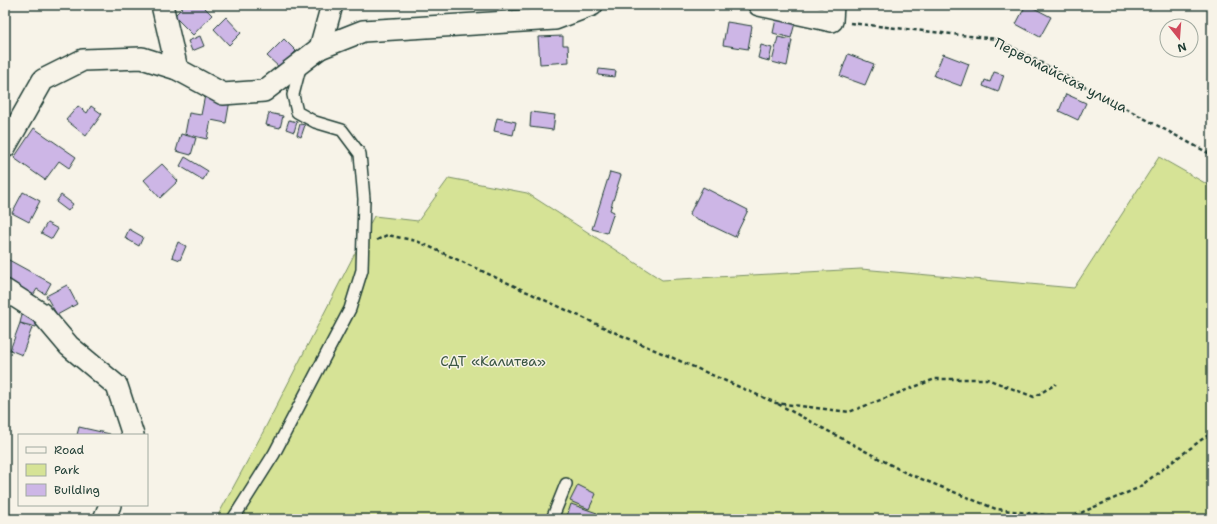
<svg xmlns="http://www.w3.org/2000/svg" width="1217" height="524" viewBox="0 0 1217 524" font-family="'Shantell Sans',sans-serif">
	<rect width="100%" height="100%" fill="#f7f3e8"/>
	<filter id="ink" filterUnits="userSpaceOnUse"><feTurbulence type="fractalNoise" baseFrequency=".025" numOctaves="2"/><feDisplacementMap in="SourceGraphic" scale="8" xChannelSelector="R" yChannelSelector="G"/><feConvolveMatrix kernelMatrix="1 2 1 2 8 2 1 2 1" color-interpolation-filters="sRGB"/></filter>
	<g filter="url(#ink)">
		<polygon fill="#d6e396" stroke="#7a9065" points="1159,157 1212,187 1212,519 216,519 262,434 374,216 418,221 449,178 527,193 662,280 861,269 1074,288"/>
		<g fill="#cdb6e6" stroke="#1f3d34">
			<polygon points="185,5 202,5 212,15 193,35 174,16"/>
			<polygon points="1026,5 1028,5 1051,17 1040,37 1016,24"/>
			<polygon points="226,17 241,33 229,45 214,29"/>
			<polygon points="776,19 795,23 791,38 773,33"/>
			<polygon points="727,22 752,26 748,49 723,45"/>
			<polygon points="200,36 204,46 192,51 188,41"/>
			<polygon points="563,36 563,45 568,45 569,62 540,64 538,37"/>
			<polygon points="778,37 792,40 787,66 772,62"/>
			<polygon points="284,39 296,51 280,68 267,56"/>
			<polygon points="761,45 772,48 769,61 758,58"/>
			<polygon points="848,54 874,64 865,85 840,76"/>
			<polygon points="943,54 969,64 961,86 934,76"/>
			<polygon points="599,69 616,71 615,77 598,75"/>
			<polygon points="994,72 1004,75 998,92 983,86 985,80 990,82"/>
			<polygon points="1066,94 1086,103 1078,120 1059,111"/>
			<polygon points="205,95 230,100 226,123 211,120 207,139 185,134 189,113 201,115"/>
			<polygon points="78,106 87,113 91,106 102,114 86,136 66,120"/>
			<polygon points="531,112 555,115 553,130 530,127"/>
			<polygon points="269,113 283,116 280,128 266,125"/>
			<polygon points="497,118 516,122 513,135 494,131"/>
			<polygon points="289,120 297,122 294,132 286,129"/>
			<polygon points="300,124 305,125 301,137 297,135"/>
			<polygon points="34,128 76,157 69,168 59,161 45,180 14,158"/>
			<polygon points="181,134 196,138 191,155 176,151"/>
			<polygon points="185,157 208,171 203,180 180,166"/>
			<polygon points="162,164 178,181 160,198 144,180"/>
			<polygon points="610,172 621,175 610,210 614,212 607,233 592,229"/>
			<polygon points="703,187 748,210 735,237 689,215"/>
			<polygon points="23,192 40,201 29,222 12,213"/>
			<polygon points="61,195 73,204 68,211 56,202"/>
			<polygon points="47,223 58,229 52,239 41,233"/>
			<polygon points="129,229 143,237 139,246 125,238"/>
			<polygon points="178,242 186,246 180,260 172,257"/>
			<polygon points="7,259 51,283 45,294 37,289 32,297 5,282 5,263"/>
			<polygon points="67,285 77,304 57,315 46,296"/>
			<polygon points="23,311 39,315 36,327 20,323"/>
			<polygon points="20,323 32,328 22,355 10,350"/>
			<polygon points="79,427 110,434 110,435 77,435"/>
			<polygon points="578,485 596,494 589,509 570,501"/>
			<polygon points="571,504 597,513 595,519 566,519"/>
		</g>
		<g fill="none" stroke-linecap="round" stroke-linejoin="round">
			<g stroke="#1f3d34" stroke-width="14">
				<g id="service">
					<polyline points="233,519 274,454 320,366 350,309 362,270 364,199 360,154 342,130 315,122 297,112 293,95 301,64"/>
					<polyline points="552,519 566,484"/>
				</g>
			</g>
			<g stroke="#1f3d34" stroke-width="24">
				<g id="minor">
					<polyline points="162,5 177,69"/>
					<polyline points="759,5 832,21 833,5"/>
					<polyline points="320,48 332,5"/>
					<polyline points="5,147 43,80 83,60 142,58 177,69 223,94 264,91 320,48 363,31 555,19 592,5"/>
					<polyline points="5,290 41,313 69,346 117,386 133,435"/>
					<polyline points="104,519 110,505"/>
				</g>
			</g>
			<g stroke="#1f3d34" stroke-width="2.5" stroke-dasharray="4 3" stroke-linecap="butt">
				<polyline points="850,23 997,39 1212,155"/>
				<polyline points="377,240 387,235 417,241 616,333 776,403 849,412 935,379 987,379 1034,397 1056,384"/>
				<polyline points="778,404 904,472 996,509 1069,518 1138,488 1205,437 1212,434"/>
			</g>
			<use href="#service" stroke="#f7f3e8" stroke-width="11"/>
			<use href="#minor" stroke="#f7f3e8" stroke-width="21"/>
		</g>
	</g>
	<g text-anchor="middle" dominant-baseline="central" stroke-width="3" stroke-linejoin="round" paint-order="stroke">
		<g font-size="14" fill="#1f3d34" stroke="#f7f3e8">
			<text transform="translate(1061 75) rotate(27)">Первомайская улица</text>
		</g>
		<g font-size="14" fill="#3a5643" stroke="#f7f3e8">
			<text x="493" y="361">СДТ «Калитва»</text>
		</g>
	</g>
	<rect width="1217" height="524" fill="none" stroke="#f7f3e8" stroke-width="20"/>
	<rect x="10" y="10" width="1197" height="504" fill="none" stroke="#1f3d34" stroke-width="1.5" filter="url(#ink)"/>
	<rect x="18" y="434" width="130" height="72" fill="#f7f3e8" stroke="#a1aaa0"/>
	<rect x="26" y="447" width="20" height="6" fill="#f7f3e8" stroke="#a1aaa0"/>
	<text x="54" y="454" font-size="12" fill="#1f3d34">Road</text>
	<rect x="26" y="464" width="20" height="12" fill="#d6e396" stroke="#a1aaa0"/>
	<text x="54" y="474" font-size="12" fill="#1f3d34">Park</text>
	<rect x="26" y="484" width="20" height="12" fill="#cdb6e6" stroke="#a1aaa0"/>
	<text x="54" y="494" font-size="12" fill="#1f3d34">Building</text>
	<g transform="translate(1179 38) rotate(163)"><circle r="19" fill="#f7f3e8" stroke="#a1aaa0"/>
	<path d="M0-3L7 15L0 10L-7 15Z" fill="#d1495b"/>
	<text y="-6" font-size="11" font-weight="bold" text-anchor="middle" fill="#1f3d34">N</text>
	</g>
</svg>
